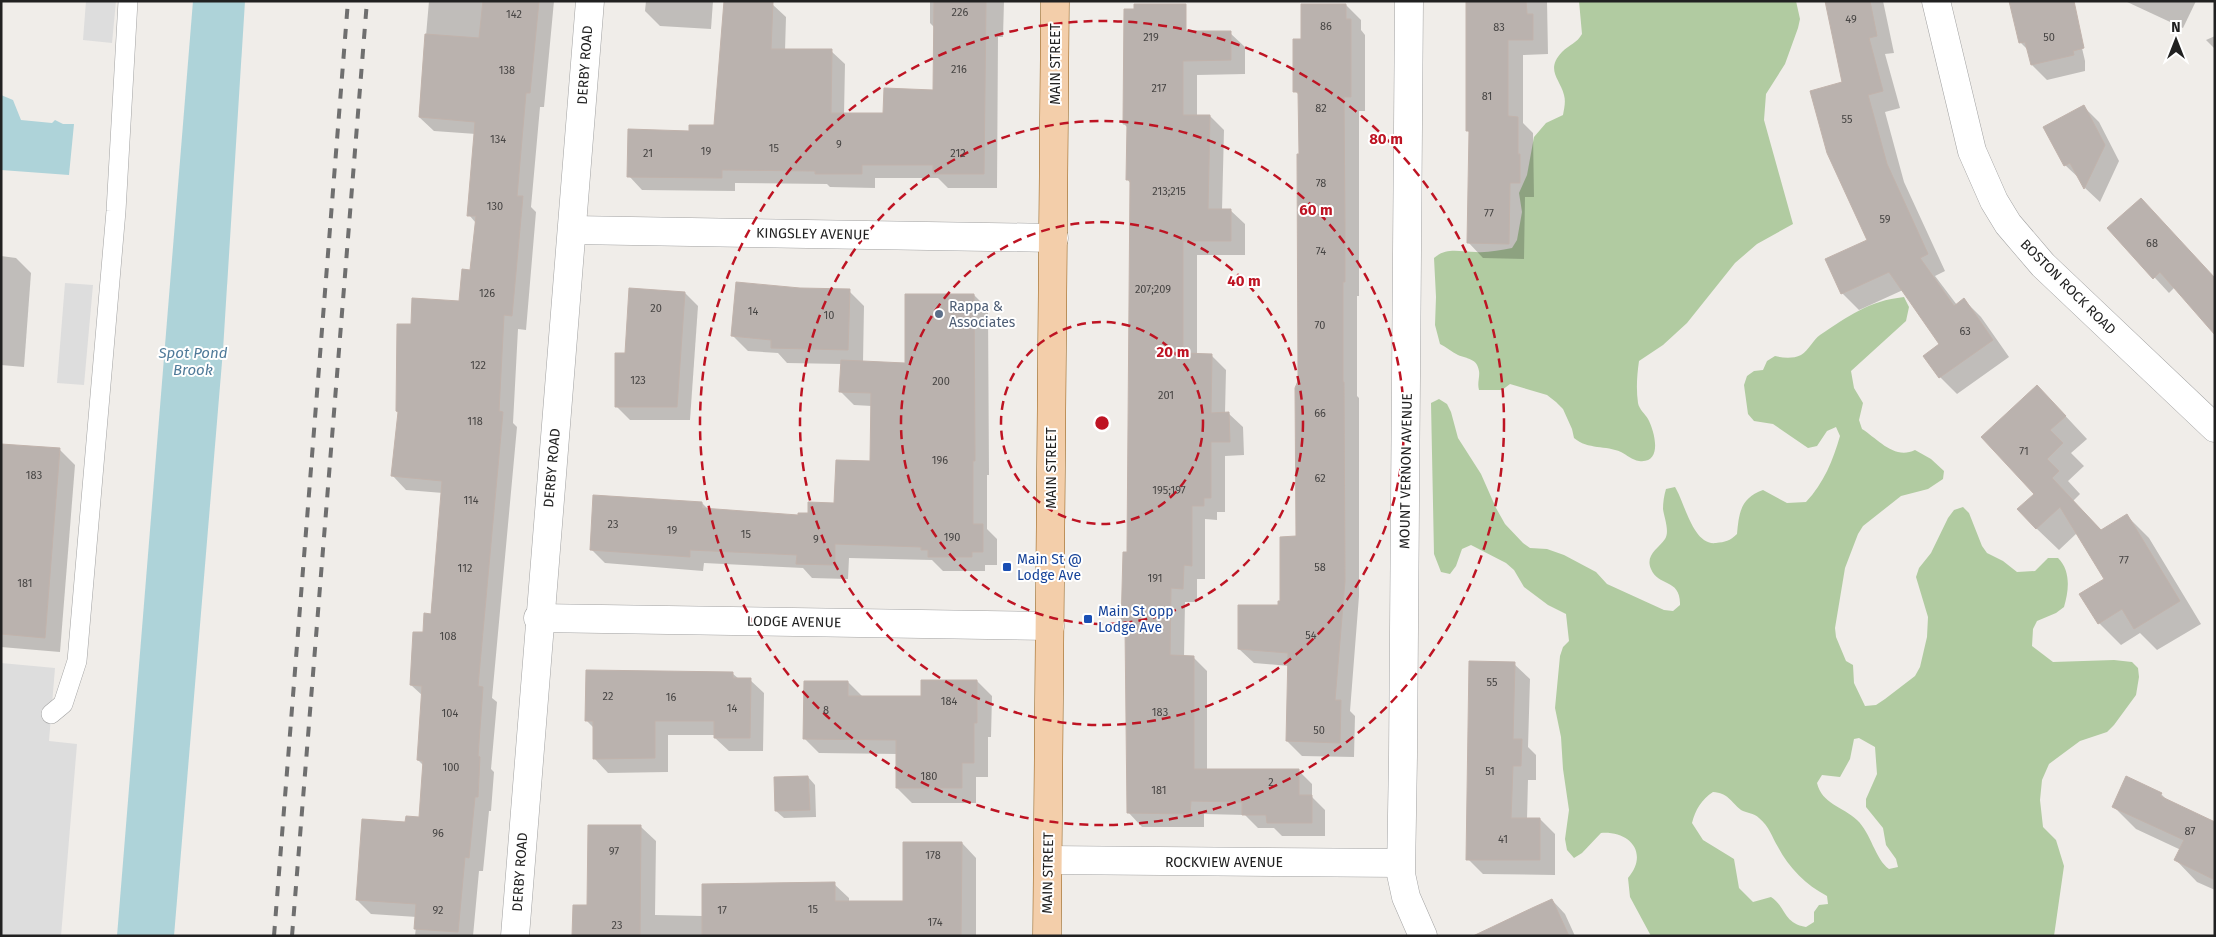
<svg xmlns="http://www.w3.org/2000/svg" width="2216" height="937" viewBox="0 0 2216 937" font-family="'Fira Sans',sans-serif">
	<rect width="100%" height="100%" fill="#f0ede9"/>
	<g fill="#b1cba1" fill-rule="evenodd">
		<path d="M1579 1H1796L1800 19 1798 28 1785 64 1766 94 1764 120 1793 224 1757 244 1735 263 1687 323 1663 345 1639 361C1637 375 1636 389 1638 403 1639 409 1645 414 1648 419 1655 432 1663 464 1639 461 1632 460 1627 455 1621 452 1606 445 1588 450 1574 438L1572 429 1563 409 1556 402 1547 395 1510 384 1502 390H1479C1477 383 1480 377 1479 371 1477 358 1467 359 1458 355 1452 352 1446 347 1440 344L1435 325 1436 297 1434 258C1447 247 1459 252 1476 252 1487 253 1500 250 1512 248L1517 240 1522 212 1519 193 1527 175 1534 137 1546 123 1563 115C1564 109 1566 102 1564 95 1560 79 1545 70 1562 52 1569 45 1577 43 1582 34Z"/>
		<path d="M1904 297 1909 307 1906 321 1851 371 1854 388 1863 403 1859 420 1862 429C1878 439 1894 460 1915 450L1931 459 1944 471 1943 479 1928 489 1901 496 1863 526 1858 534 1845 568 1835 628 1836 637 1846 661 1853 665 1854 683 1865 706 1876 705 1885 699 1915 676 1920 667 1927 637 1928 617 1916 577 1919 568 1931 553 1948 518 1954 510 1963 507 1969 513 1982 546 1987 553 2003 561 2017 572 2035 571 2048 558H2058C2071 571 2069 590 2064 607L2056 613 2037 621 2033 629 2032 646 2053 662 2114 660 2132 662 2138 668 2139 677 2136 695 2114 725 2107 732 2080 741 2057 758 2049 764 2042 780 2040 800 2043 827 2056 840 2064 866 2054 936H1651L1630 897 1628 878C1649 853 1630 831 1601 833L1582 853 1574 858 1567 850 1565 839 1569 810 1563 769 1561 737 1555 708 1560 656 1563 647 1569 641 1566 614 1548 605 1524 587 1514 570 1506 563 1471 545 1462 549 1456 566 1450 574 1441 572 1434 554 1431 403 1439 399 1447 404 1451 412 1458 438 1481 474 1496 508 1505 524 1523 543 1530 548 1547 549 1564 555 1596 572 1607 584 1664 610 1673 611 1680 605C1681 578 1658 587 1651 569 1645 555 1658 549 1665 539 1670 531 1664 517 1663 509 1663 502 1664 496 1666 489L1675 487C1685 503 1693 546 1716 543 1725 542 1730 541 1737 534 1739 514 1740 498 1763 490L1787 503 1806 502C1824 483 1833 460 1840 436L1836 427 1827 431 1817 446 1808 448 1773 424 1754 421 1748 414 1744 385 1747 376 1754 371 1763 370 1767 361 1775 356C1783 358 1793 359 1801 355 1809 350 1813 340 1820 335 1849 316 1868 301 1904 297ZM1859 738 1875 747 1877 774 1866 799V807L1883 828 1886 845 1896 859 1898 867 1889 869C1875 859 1871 833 1857 820 1842 806 1822 804 1817 783L1822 775 1840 777 1850 759 1854 739ZM1713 792C1728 793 1730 801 1741 810 1746 813 1754 813 1759 818 1769 826 1772 837 1778 847 1789 868 1806 885 1827 896L1828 904 1819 905 1814 912V922L1806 927C1783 923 1787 908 1771 897L1753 902 1739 888 1734 859 1703 840 1692 823C1695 810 1702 799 1713 792Z"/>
	</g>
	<g fill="#ddd">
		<polygon points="86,1 116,1 112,43 83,40"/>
		<polygon points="65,283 93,285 84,385 57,383"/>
		<polygon points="1,663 55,668 49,741 77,744 61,936 1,936"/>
	</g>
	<g fill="#aed3d9">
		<polygon points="193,1 245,1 223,350 174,936 117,936"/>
		<polygon points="1,95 13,100 21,120 52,123 55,120 63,124 74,124 69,175 1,170"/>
	</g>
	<g fill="#0003">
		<polygon points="429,1 554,1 544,107 540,107 531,207 536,212 526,330 518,329 513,423 517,427 492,698 497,702 491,769 494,772 491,811 489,811 483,871 479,871 473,936 415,936 417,917 371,914 357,900 407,823 421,818 424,766 418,760 423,696 411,685 424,633 432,615 443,493 406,490 392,475 399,413 397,411 412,325 461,303 471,271 476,223 469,215 476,134 434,131 419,117"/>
		<polygon points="646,1 713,1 711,29 660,26 645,11"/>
		<polygon points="930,1 1004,1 1003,37 998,37 997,188 948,188 938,178 875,178 875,188 830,187 827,184 735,183 735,191 642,190 629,176 690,132 716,126 772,4 786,17 785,51 831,51 845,64 844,115 884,115 934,91 935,28 930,23"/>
		<polygon points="1468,1 1547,1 1548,54 1523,55 1523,123 1533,133 1534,197 1525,197 1524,259 1483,258 1468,242 1471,134 1467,130"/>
		<polygon points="1827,1 1883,1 1894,53 1885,54 1900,108 1885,112 1904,182 1945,271 1935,276 1957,305 1964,300 1981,317 2009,357 1957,394 1940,377 1941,344 1903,290 1859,310 1842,293 1868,241 1844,83"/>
		<polygon points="2071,1 2085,61 2085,71 2047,80 2032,65 2029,51 2020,42"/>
		<polygon points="2125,1 2196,1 2183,28"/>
		<polygon points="1346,5 1361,20 1361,30 1365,35 1365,111 1359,111 1359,296 1357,296 1357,396 1359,398 1359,596 1350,711 1355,716 1354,757 1302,756 1287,741 1289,666 1254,663 1239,649 1279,606 1298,538 1301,155 1300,96 1295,91 1302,40"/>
		<polygon points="1125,33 1230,33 1245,47 1245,74 1197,75 1197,116 1210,116 1224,130 1222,210 1230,210 1245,224 1245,255 1197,255 1197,355 1211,355 1226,370 1225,413 1228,413 1243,427 1244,455 1225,456 1225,512 1217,512 1217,520 1205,519 1205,579 1197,579 1197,602 1185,602 1184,657 1193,657 1207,671 1207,770 1298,770 1312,784 1312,797 1325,810 1325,836 1282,836 1274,828 1258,828 1245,815 1204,814 1204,827 1142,827 1128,812 1126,631 1122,627 1128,553 1131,184 1127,179 1128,128 1124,124"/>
		<polygon points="2215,36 2215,49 2206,40"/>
		<polygon points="2084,107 2099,122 2119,161 2100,202 2085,188 2081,180 2065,165"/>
		<polygon points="2141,200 2175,287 2169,293 2109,228"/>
		<polygon points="1,256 16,258 31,273 24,367 1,365"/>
		<polygon points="800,289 849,291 864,306 863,362 906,364 974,295 988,309 989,475 987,475 987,529 997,539 997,565 985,565 985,571 943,571 932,560 849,558 848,579 812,578 803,568 704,563 703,571 605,563 591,549 702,503 709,510 799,516 809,515 835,504 871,462 872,406 854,405 840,391 842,364 787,363 778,353 748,351 733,336"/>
		<polygon points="685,293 698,306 690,420 630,420 617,407 626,354"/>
		<polygon points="2059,409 2087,439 2071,453 2084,466 2068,481 2080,494 2073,501 2102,531 2127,516 2149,538 2201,624 2157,650 2140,633 2121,645 2099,623 2105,579 2077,533 2059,550 2037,529 2019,509 2036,494 1983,437"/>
		<polygon points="1,445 60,450 75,465 60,652 1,647"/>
		<polygon points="1514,664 1530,679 1528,747 1536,755 1536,780 1528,780 1527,819 1540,819 1555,834 1555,875 1483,874 1468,859"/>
		<polygon points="733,674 739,679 750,680 764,693 763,751 729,751 715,738 715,735 668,735 668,772 608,773 595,759 594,728 587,721"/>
		<polygon points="977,681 992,696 991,737 988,737 988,777 976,777 976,803 912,803 897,788 897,754 819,753 805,739 848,682 863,697 922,697"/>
		<polygon points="808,777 815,785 816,817 784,818 776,811"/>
		<polygon points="2161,794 2169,802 2215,824 2215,890 2197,882 2176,860 2181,850 2136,829 2114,807"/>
		<polygon points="641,827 656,841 655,915 703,916 834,884 849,898 849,902 904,902 962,843 976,858 976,936 574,936 588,907"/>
		<polygon points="1552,900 1565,914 1575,936 1494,936"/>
	</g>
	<g fill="#bab2ae" stroke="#c1b3ac">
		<polygon points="483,1 539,1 530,93 526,93 517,196 523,196 512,316 504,315 499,411 503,412 478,686 483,687 478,756 480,757 478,797 475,797 469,858 465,857 458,932 414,929 416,904 356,900 362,819 405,822 406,816 419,817 423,761 417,760 422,686 410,685 413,632 423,632 424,613 431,614 442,481 391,476 398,412 396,411 397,324 411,324 412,298 459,301 462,269 470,270 476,216 467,216 475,122 419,117 425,34 479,38"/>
		<polygon points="724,1 773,2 771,49 832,49 831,113 883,113 884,88 933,90 934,1 986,1 984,174 933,174 933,165 862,165 862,174 815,174 815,171 722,170 722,178 627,177 628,129 689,131 689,125 714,125"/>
		<polygon points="1466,1 1526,1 1527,14 1533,14 1533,40 1508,40 1508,116 1518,117 1518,154 1520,154 1520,183 1510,183 1509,244 1467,243 1469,131 1466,131"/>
		<polygon points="1825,1 1870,1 1877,36 1869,38 1883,91 1868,95 1887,164 1928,254 1920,258 1954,306 1964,298 1993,340 1939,378 1923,356 1939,344 1889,272 1841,294 1825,259 1867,240 1827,153 1810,91 1842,82"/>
		<polygon points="2009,1 2074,1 2084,48 2073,51 2074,55 2031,65 2025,42 2019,43"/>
		<polygon points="1134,4 1186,4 1186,31 1231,31 1231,60 1183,61 1183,115 1210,115 1208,209 1231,209 1231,241 1183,241 1183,353 1212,354 1211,413 1229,412 1230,442 1211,442 1211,498 1204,498 1204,506 1192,506 1192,566 1184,565 1183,589 1171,588 1170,655 1194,656 1194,769 1299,769 1299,795 1312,795 1312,823 1267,823 1266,815 1242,815 1242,802 1191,801 1190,814 1127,813 1125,627 1121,627 1123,552 1127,552 1127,548 1130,180 1126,180 1127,124 1123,124 1124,9 1134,9"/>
		<polygon points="1301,4 1346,4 1346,19 1351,19 1351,97 1344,97 1345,231 1345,282 1343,282 1343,382 1344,382 1345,581 1335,700 1341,700 1340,743 1286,741 1288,653 1238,649 1238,605 1278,605 1278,601 1280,601 1280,537 1296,536 1295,388 1298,381 1297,154 1299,154 1298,92 1293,92 1293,39 1301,39"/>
		<polygon points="2084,105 2105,145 2084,189 2070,163 2064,166 2043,127"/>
		<polygon points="2141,198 2215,278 2215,335 2160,272 2153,279 2107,228"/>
		<polygon points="736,282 800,288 850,289 848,350 771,348 771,340 731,336"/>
		<polygon points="629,288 685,292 677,407 615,407 615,353 625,353"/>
		<polygon points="905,294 974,294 975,461 973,461 973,524 983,524 983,552 972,552 972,557 928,557 928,550 921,550 921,547 835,544 835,565 796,564 797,555 690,550 690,557 590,550 593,495 702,502 702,508 798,515 798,513 808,513 808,502 834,503 836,460 870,461 871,393 839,392 841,360 905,363"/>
		<polygon points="2037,385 2066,416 2050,430 2063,443 2047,459 2059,471 2052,478 2101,530 2127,514 2180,601 2134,629 2122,609 2098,624 2079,594 2104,579 2060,507 2036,529 2017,509 2034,494 1981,437"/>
		<polygon points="1,444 60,448 45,638 1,634"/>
		<polygon points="1469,661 1515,662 1513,739 1522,739 1521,766 1513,766 1511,818 1540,818 1540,860 1466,860"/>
		<polygon points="586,670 733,672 733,678 751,678 750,738 714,738 714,721 655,721 655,758 593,759 593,721 585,721"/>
		<polygon points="921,680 977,680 977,723 974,723 974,763 962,763 962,788 896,788 896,740 803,739 804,681 848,681 848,696 921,696"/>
		<polygon points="808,776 810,810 775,811 774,777"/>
		<polygon points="2126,776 2162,793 2160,796 2215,822 2215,880 2174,860 2184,840 2112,807"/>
		<polygon points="588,825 641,825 640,936 572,936 573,905 587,905"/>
		<polygon points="903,842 962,842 961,936 702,936 702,884 835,882 835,901 903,901"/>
		<polygon points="1552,899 1569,936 1473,936 1532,908"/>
	</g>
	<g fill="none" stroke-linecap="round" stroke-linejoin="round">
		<g stroke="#a2a2a2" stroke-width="20">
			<polyline id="lane" points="51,714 63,704 77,661 116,211 128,1"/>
		</g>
		<g stroke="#a2a2a2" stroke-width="29">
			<g id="street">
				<polyline points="1409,1 1403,756 1401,874 1406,897 1423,936"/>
				<polyline points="1936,1 1972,151 1994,201 2008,224 2043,265 2215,428"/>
				<polyline points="573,230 1054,238"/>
				<polyline points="538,618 1050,626"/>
				<polyline points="1048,860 1400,863"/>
				<path d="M515 936C538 624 567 313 590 1"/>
			</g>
		</g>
		<g stroke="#8f590f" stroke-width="29">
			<polyline id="primary" points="1047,936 1055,1"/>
		</g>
		<use href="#lane" stroke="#fff" stroke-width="19"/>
		<use href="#street" stroke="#fff" stroke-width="28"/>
		<use href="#primary" stroke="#f3ceaa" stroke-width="28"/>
		<g stroke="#6f6f6f" stroke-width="4" stroke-dasharray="10 10" stroke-linecap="butt">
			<polyline points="274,936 348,1"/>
			<polyline points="292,936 367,1"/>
		</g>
	</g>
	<g fill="none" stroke="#be1423" stroke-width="2.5" stroke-dasharray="9 6">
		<circle cx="1102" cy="423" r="101"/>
		<circle cx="1102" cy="423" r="201"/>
		<circle cx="1102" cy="423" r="302"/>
		<circle cx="1102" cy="423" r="402"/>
	</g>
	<circle fill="#5c6f8a" stroke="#fff" stroke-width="2" cx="939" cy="314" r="5"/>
	<g fill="#1a4fb4" stroke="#fff" stroke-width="2">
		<rect x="1002" y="562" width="10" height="10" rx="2.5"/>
		<rect x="1083" y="614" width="10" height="10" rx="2.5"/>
	</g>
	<g text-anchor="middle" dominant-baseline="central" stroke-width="4" stroke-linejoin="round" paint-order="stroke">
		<g font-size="11" fill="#474544">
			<text x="960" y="12">226</text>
			<text x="514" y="14">142</text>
			<text x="1851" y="19">49</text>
			<text x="1326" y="26">86</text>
			<text x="1499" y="27">83</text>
			<text x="1151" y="37">219</text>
			<text x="2049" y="37">50</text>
			<text x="959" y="69">216</text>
			<text x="507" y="70">138</text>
			<text x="1159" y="88">217</text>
			<text x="1487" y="96">81</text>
			<text x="1321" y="108">82</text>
			<text x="1847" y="119">55</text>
			<text x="498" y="139">134</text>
			<text x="839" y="144">9</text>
			<text x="774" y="148">15</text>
			<text x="706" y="151">19</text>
			<text x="648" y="153">21</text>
			<text x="958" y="153">212</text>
			<text x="1321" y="183">78</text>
			<text x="1169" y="191">213;215</text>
			<text x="495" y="206">130</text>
			<text x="1489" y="213">77</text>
			<text x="1885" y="219">59</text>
			<text x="2152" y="243">68</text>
			<text x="1321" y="251">74</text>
			<text x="1153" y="289">207;209</text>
			<text x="487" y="293">126</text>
			<text x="656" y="308">20</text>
			<text x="753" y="311">14</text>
			<text x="829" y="315">10</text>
			<text x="1320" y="325">70</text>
			<text x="1965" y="331">63</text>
			<text x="478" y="365">122</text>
			<text x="638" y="380">123</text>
			<text x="941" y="381">200</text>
			<text x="1166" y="395">201</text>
			<text x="1320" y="413">66</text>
			<text x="475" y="421">118</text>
			<text x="2024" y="451">71</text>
			<text x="940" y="460">196</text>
			<text x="34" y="475">183</text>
			<text x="1320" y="478">62</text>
			<text x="1169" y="490">195;197</text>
			<text x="471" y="500">114</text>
			<text x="613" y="524">23</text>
			<text x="672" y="530">19</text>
			<text x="746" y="534">15</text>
			<text x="952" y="537">190</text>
			<text x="816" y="539">9</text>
			<text x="2124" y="560">77</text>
			<text x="1320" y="567">58</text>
			<text x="465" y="568">112</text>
			<text x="1155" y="578">191</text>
			<text x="25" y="583">181</text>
			<text x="1311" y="635">54</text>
			<text x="448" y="636">108</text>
			<text x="1492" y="682">55</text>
			<text x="608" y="696">22</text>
			<text x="671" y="697">16</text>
			<text x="949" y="701">184</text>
			<text x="732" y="708">14</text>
			<text x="826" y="710">8</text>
			<text x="1160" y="712">183</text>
			<text x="450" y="713">104</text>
			<text x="1319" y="730">50</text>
			<text x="451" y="767">100</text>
			<text x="1490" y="771">51</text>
			<text x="929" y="776">180</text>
			<text x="1271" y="782">2</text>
			<text x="1159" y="790">181</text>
			<text x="2190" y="831">87</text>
			<text x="438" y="833">96</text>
			<text x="1503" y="839">41</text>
			<text x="614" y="851">97</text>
			<text x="933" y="855">178</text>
			<text x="813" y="909">15</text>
			<text x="438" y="910">92</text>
			<text x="722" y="910">17</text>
			<text x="935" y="922">174</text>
			<text x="617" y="925">23</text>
		</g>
		<g font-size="14" fill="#212121" stroke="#fff">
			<text transform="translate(1055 64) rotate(-90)">MAIN STREET</text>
			<text transform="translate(585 65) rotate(-86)">DERBY ROAD</text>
			<text transform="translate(813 234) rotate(1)">KINGSLEY AVENUE</text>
			<text transform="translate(2068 287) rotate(45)">BOSTON ROCK ROAD</text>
			<text transform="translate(552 468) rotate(-85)">DERBY ROAD</text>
			<text transform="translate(1051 468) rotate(-90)">MAIN STREET</text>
			<text transform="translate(1406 471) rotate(-89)">MOUNT VERNON AVENUE</text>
			<text transform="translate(794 622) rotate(1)">LODGE AVENUE</text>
			<text x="1224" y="862">ROCKVIEW AVENUE</text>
			<text transform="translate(520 872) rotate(-86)">DERBY ROAD</text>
			<text transform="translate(1048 873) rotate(-89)">MAIN STREET</text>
		</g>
		<g font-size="14" fill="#4e5e75" stroke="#fff" text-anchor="start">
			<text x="949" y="306">Rappa &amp;<tspan x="949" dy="16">Associates</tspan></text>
		</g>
		<g font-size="14" fill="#164399" stroke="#fff" text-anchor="start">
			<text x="1017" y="559">Main St @<tspan x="1017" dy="16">Lodge Ave</tspan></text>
			<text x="1098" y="611">Main St opp<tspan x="1098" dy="16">Lodge Ave</tspan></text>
		</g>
		<g font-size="15" font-style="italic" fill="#4f7a99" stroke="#fff">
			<text x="193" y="353">Spot Pond<tspan x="193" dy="17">Brook</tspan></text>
		</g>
	</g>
	<circle cx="1102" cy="423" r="8" fill="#be1423" stroke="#fff" stroke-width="2.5"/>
	<g font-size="15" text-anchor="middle" font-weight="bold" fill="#be1423" stroke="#fff" stroke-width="4" stroke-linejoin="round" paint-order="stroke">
		<text x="1386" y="144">80 m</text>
		<text x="1316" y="215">60 m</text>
		<text x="1244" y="286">40 m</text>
		<text x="1173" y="357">20 m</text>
	</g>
	<rect width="2216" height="937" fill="none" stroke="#212121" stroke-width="5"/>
	<g transform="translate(2176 40)" stroke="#ffffff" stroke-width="4" paint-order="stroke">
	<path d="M0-4L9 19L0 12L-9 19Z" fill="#212121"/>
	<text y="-8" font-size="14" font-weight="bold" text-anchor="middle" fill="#212121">N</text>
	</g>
</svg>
